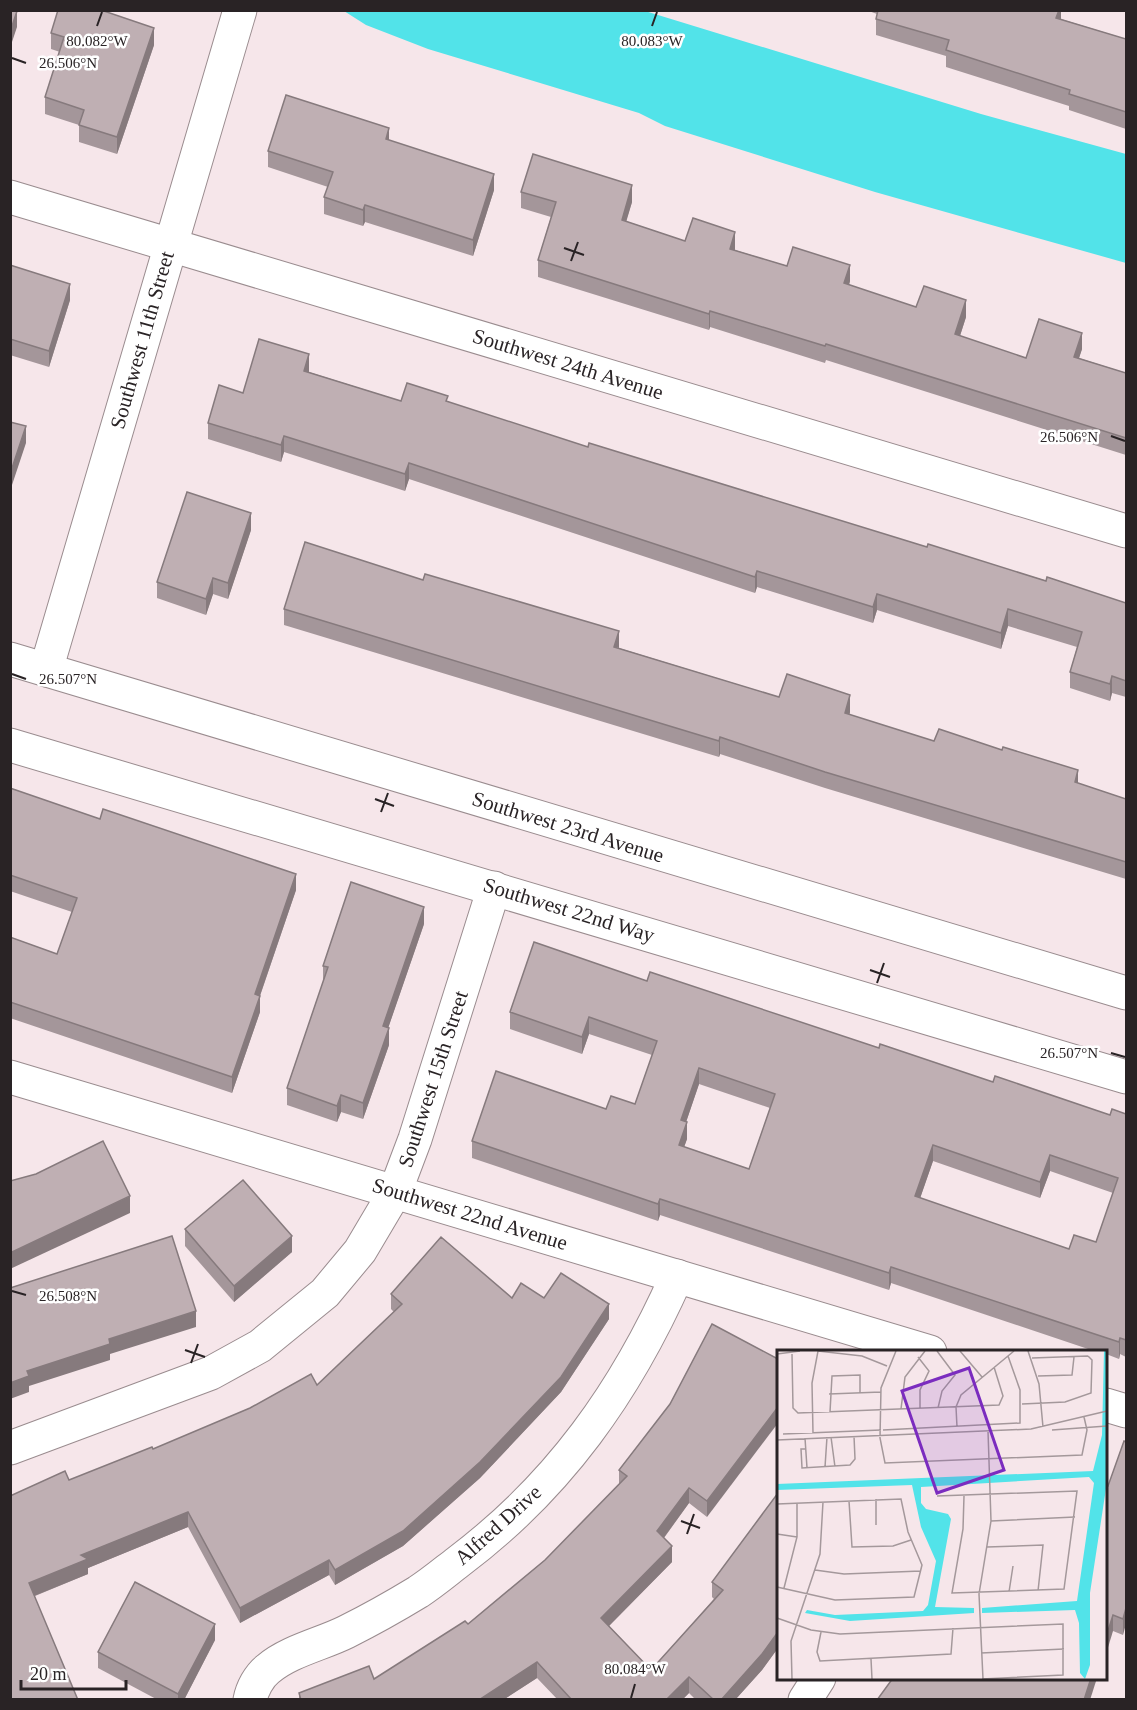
<svg xmlns="http://www.w3.org/2000/svg" width="1137" height="1710" viewBox="0 0 1137 1710" font-family="Georgia,serif">
	<rect width="100%" height="100%" fill="#f6e6ea"/>
	<polygon fill="#52e3e9" points="344,11 645,11 981,114 1126,154 1126,263 875,192 665,126 639,113 428,49 366,25"/>
	<g fill="none" stroke-linecap="round" stroke-linejoin="round">
		<g stroke="#9a8c8f" stroke-width="35">
			<g id="minor">
				<polyline points="10,197 1126,531"/>
				<polyline points="10,659 1126,993"/>
				<polyline points="46,670 240,10"/>
				<polyline points="10,745 1126,1077"/>
				<polyline points="10,1077 930,1352"/>
				<polyline points="1106,1405 1126,1411"/>
				<polyline points="10,1448 211,1373 260,1346 325,1293 360,1251 395,1192 415,1139 494,888"/>
				<path d="M250 1700C252 1689 259 1676 268 1669 289 1651 322 1644 346 1632 370 1620 395 1606 418 1592 432 1583 445 1572 458 1562 559 1486 626 1391 677 1276"/>
				<polyline points="805,1700 819,1678"/>
			</g>
		</g>
		<use href="#minor" stroke="#fff" stroke-width="33"/>
	</g>
	<g fill="#a4969a" fill-rule="evenodd">
		<polygon points="866,10 1061,10 1061,19 1126,39 1126,129 1069,110 1069,106 946,67 946,56 876,35 876,19 877,14"/>
		<polygon points="51,33 154,45 117,154 79,142 79,125 45,114 45,97 60,52 51,49"/>
		<polygon points="389,141 494,190 473,256 365,222 363,226 324,214 324,197 328,187 268,167 268,151"/>
		<polygon points="521,192 632,202 626,221 685,241 735,249 735,250 787,266 850,281 849,285 916,307 966,317 960,336 1026,358 1082,349 1079,358 1126,373 1126,455 826,360 825,363 710,327 709,330 538,277 538,260 551,217 521,208"/>
		<polygon points="10,265 70,300 49,367 10,355"/>
		<polygon points="309,371 309,372 401,401 448,402 588,447 927,547 1126,603 1126,697 1112,693 1110,701 1070,688 1070,672 1077,647 1008,626 1001,649 877,610 873,623 757,587 755,593 409,479 405,491 284,452 281,462 208,439 208,423 243,393"/>
		<polygon points="251,530 228,599 213,594 206,615 157,598 157,582"/>
		<polygon points="284,609 619,648 779,697 850,712 849,715 934,741 1078,783 1126,799 1126,879 825,788 720,754 719,757 284,625"/>
		<polygon points="10,788 296,890 260,996 260,1012 232,1093 10,1018 10,937 57,954 72,912 10,891"/>
		<polygon points="424,924 388,1028 389,1045 363,1119 341,1112 337,1122 287,1105 287,1088 323,982 323,966"/>
		<path d="M647 981 879 1048 993 1082 1110 1115 1126 1114V1357L1120 1354 1119 1359 1106 1354V1352H1097L891 1283 889 1290 660 1215 658 1221 472 1158V1141L606 1109 635 1104 652 1055 589 1034 582 1054 510 1029V1012ZM699 1084 770 1108 749 1169 684 1147 687 1139 686 1122ZM933 1161 1040 1198 1050 1171 1113 1193 1096 1242 1069 1249 920 1198Z"/>
		<polygon points="185,1229 292,1252 234,1302 185,1246"/>
		<polygon points="391,1294 512,1298 544,1298 609,1319 561,1392 480,1478 403,1546 335,1585 329,1575 240,1623 188,1527 88,1568 88,1574 35,1596 10,1700 10,1496 69,1480 153,1449 317,1385 394,1312 391,1309"/>
		<polygon points="712,1324 707,1517 689,1503 664,1538 672,1562 609,1626 651,1670 714,1599 712,1597 712,1582 778,1493 778,1648 762,1670 735,1700 696,1700 689,1693 682,1700 558,1700 537,1678 503,1700 299,1700 299,1693 374,1679 468,1624 545,1560 619,1485 619,1470 670,1404"/>
		<polygon points="1124,1441 1123,1635 1113,1631 1108,1486"/>
		<polygon points="215,1640 184,1700 158,1700 98,1668 98,1652"/>
	</g>
	<g fill="#867a7d">
		<polygon points="1059,10 1061,10 1061,19 1056,18"/>
		<polygon points="17,11 17,27 10,48 10,32"/>
		<polygon points="154,28 154,45 117,154 117,137"/>
		<polygon points="389,128 389,145 386,139"/>
		<polygon points="494,174 494,190 473,256 473,240"/>
		<polygon points="632,185 632,202 622,236 622,220"/>
		<polygon points="365,205 365,222 363,226 363,210"/>
		<polygon points="735,232 735,249 730,265 730,249"/>
		<polygon points="850,265 850,281 844,300 844,283"/>
		<polygon points="70,284 70,300 49,367 49,351"/>
		<polygon points="966,300 966,317 955,351 955,334"/>
		<polygon points="710,311 710,327 709,330 709,314"/>
		<polygon points="1082,333 1082,349 1074,373 1074,357"/>
		<polygon points="309,354 309,371 304,387 304,371"/>
		<polygon points="26,426 26,443 10,491 10,474"/>
		<polygon points="284,436 284,452 281,462 281,445"/>
		<polygon points="409,463 409,479 405,491 405,474"/>
		<polygon points="251,513 251,530 228,599 228,583"/>
		<polygon points="757,571 757,587 755,593 755,577"/>
		<polygon points="213,578 213,594 206,615 206,599"/>
		<polygon points="877,594 877,610 873,623 873,607"/>
		<polygon points="1008,609 1008,626 1001,649 1001,633"/>
		<polygon points="619,631 619,648 614,647"/>
		<polygon points="1112,676 1112,693 1110,701 1110,684"/>
		<polygon points="850,695 850,712 845,730 845,713"/>
		<polygon points="720,737 720,754 719,757 719,741"/>
		<polygon points="1078,770 1078,787 1075,782"/>
		<polygon points="296,874 296,890 255,1010 255,994"/>
		<polygon points="424,907 424,924 383,1043 383,1026"/>
		<polygon points="260,996 260,1012 232,1093 232,1077"/>
		<polygon points="589,1017 589,1034 582,1054 582,1037"/>
		<polygon points="389,1028 389,1045 363,1119 363,1103"/>
		<polygon points="699,1068 699,1084 681,1137 681,1120"/>
		<polygon points="341,1095 341,1112 337,1122 337,1106"/>
		<polygon points="687,1122 687,1139 679,1161 679,1145"/>
		<polygon points="933,1145 933,1161 915,1213 915,1196"/>
		<polygon points="1050,1155 1050,1171 1040,1198 1040,1182"/>
		<polygon points="130,1196 130,1213 10,1269 10,1253"/>
		<polygon points="660,1199 660,1215 658,1221 658,1204"/>
		<polygon points="292,1236 292,1252 234,1302 234,1286"/>
		<polygon points="891,1267 891,1283 889,1290 889,1273"/>
		<polygon points="609,1304 609,1319 561,1392 480,1478 403,1546 335,1585 335,1570"/>
		<polygon points="196,1311 196,1327 110,1354 110,1360 29,1386 29,1392 10,1399 10,1383 27,1371 109,1339"/>
		<polygon points="1120,1338 1120,1354 1119,1359 1119,1342"/>
		<polygon points="778,1407 778,1423 707,1517 707,1501"/>
		<polygon points="689,1488 689,1503 657,1547 657,1531"/>
		<polygon points="188,1512 188,1527 88,1568 88,1574 29,1598 29,1583 81,1555"/>
		<polygon points="672,1546 672,1562 601,1634 601,1618"/>
		<polygon points="329,1560 329,1575 240,1623 240,1608"/>
		<polygon points="1126,1608 1126,1624 1123,1635 1123,1619"/>
		<polygon points="1113,1615 1113,1631 1106,1654 1106,1637"/>
		<polygon points="215,1624 215,1640 184,1700 178,1700 178,1694"/>
		<polygon points="778,1632 778,1648 762,1670 735,1700 721,1700"/>
		<polygon points="537,1662 537,1678 503,1700 479,1700"/>
		<polygon points="689,1677 689,1693 682,1700 666,1700"/>
		<polygon points="1091,1678 1097,1678 1090,1700 1084,1700"/>
	</g>
	<g fill="#bfafb3" stroke="#867a7d" stroke-width="1.5" fill-rule="evenodd">
		<polygon points="10,10 17,11 10,32"/>
		<polygon points="58,10 101,10 154,28 117,137 79,125 84,110 45,97 64,37 51,33"/>
		<polygon points="878,10 1059,10 1056,18 1126,39 1126,112 1069,94 1070,90 946,50 949,40 876,19"/>
		<polygon points="286,95 389,128 386,139 494,174 473,240 365,205 363,210 324,197 333,172 268,151"/>
		<polygon points="533,154 632,185 622,220 685,241 693,218 735,232 730,249 787,266 793,247 850,265 844,283 916,307 924,286 966,300 955,334 1026,358 1039,319 1082,333 1074,357 1126,373 1126,438 826,344 825,346 710,311 709,314 538,260 556,202 521,192"/>
		<polygon points="10,265 70,284 49,351 10,339"/>
		<polygon points="259,339 309,354 304,371 401,401 407,383 448,396 446,401 588,447 589,443 927,547 928,544 1046,581 1047,577 1126,603 1126,681 1112,676 1110,684 1070,672 1082,632 1008,609 1001,633 877,594 873,607 757,571 755,577 409,463 405,474 284,436 281,445 208,423 219,385 243,393"/>
		<polygon points="10,422 26,426 10,474"/>
		<polygon points="187,492 251,513 228,583 213,578 206,599 157,582"/>
		<polygon points="305,542 423,580 425,574 619,631 614,647 779,697 787,674 850,695 845,713 934,741 939,729 1002,750 1003,747 1078,770 1075,782 1126,799 1126,862 825,772 720,737 719,741 284,609"/>
		<polygon points="10,788 100,819 103,809 296,874 255,994 260,996 232,1077 10,1002 10,937 57,954 77,898 10,875"/>
		<polygon points="351,882 424,907 383,1026 389,1028 363,1103 341,1095 337,1106 287,1088 328,967 323,966"/>
		<path d="M534 942 647 981 650 972 879 1048 880 1044 993 1082 995 1076 1110 1115 1112 1109 1126 1114V1340L1120 1338 1119 1342 891 1267 889 1273 660 1199 658 1204 472 1141 496 1071 606 1109 611 1096 635 1104 657 1041 589 1017 582 1037 510 1012ZM699 1068 775 1094 749 1169 679 1145 687 1122 681 1120ZM933 1145 1040 1182 1050 1155 1118 1178 1096 1242 1074 1235 1069 1249 915 1196Z"/>
		<polygon points="103,1141 130,1196 10,1253 10,1181 36,1174"/>
		<polygon points="243,1180 292,1236 234,1286 185,1229"/>
		<polygon points="172,1236 196,1311 109,1339 110,1344 27,1371 29,1376 10,1383 10,1288"/>
		<polygon points="441,1237 512,1298 521,1283 544,1298 561,1273 609,1304 561,1377 480,1462 403,1531 335,1570 329,1560 240,1608 188,1512 81,1555 88,1559 29,1583 78,1700 10,1700 10,1496 65,1471 69,1480 152,1447 153,1449 250,1408 311,1374 317,1385 402,1304 391,1294"/>
		<polygon points="712,1324 778,1359 778,1407 707,1501 689,1488 657,1531 672,1546 601,1618 651,1670 723,1590 712,1582 778,1493 778,1632 762,1654 721,1700 714,1700 689,1677 666,1700 572,1700 537,1662 479,1700 301,1700 299,1693 369,1666 374,1679 465,1621 468,1624 545,1560 627,1476 619,1470 670,1404"/>
		<polygon points="1124,1441 1126,1442 1126,1608 1123,1619 1113,1615 1106,1637 1106,1485 1108,1486"/>
		<polygon points="135,1582 215,1624 178,1694 98,1652"/>
		<polygon points="893,1678 1091,1678 1084,1700 877,1700"/>
	</g>
	<path fill="none" stroke="#292325" stroke-width="2" d="M97 26 102 12M652 26 657 12M12 58 26 63M564 248 584 255M571 261 578 242M1111 436 1125 441M12 674 26 679M375 799 394 806M381 812 388 793M870 970 890 977M877 983 884 963M1111 1053 1125 1057M12 1291 26 1295M185 1350 205 1357M191 1363 198 1344M681 1521 700 1528M687 1534 694 1514M631 1698 635 1684"/>
	<g text-anchor="middle" dominant-baseline="central" stroke-width="5" stroke-linejoin="round" paint-order="stroke">
		<g font-size="21" fill="#292325" stroke="#fff">
			<text transform="translate(142 340) rotate(-74)">Southwest 11th Street</text>
			<text transform="translate(568 364) rotate(17)">Southwest 24th Avenue</text>
			<text transform="translate(568 827) rotate(17)">Southwest 23rd Avenue</text>
			<text transform="translate(569 910) rotate(17)">Southwest 22nd Way</text>
			<text transform="translate(433 1079) rotate(-72)">Southwest 15th Street</text>
			<text transform="translate(470 1214) rotate(17)">Southwest 22nd Avenue</text>
			<text transform="translate(498 1525) rotate(-42)">Alfred Drive</text>
		</g>
	</g>
	<g transform="translate(777 1350)">
		<rect width="330" height="330" fill="#f6e6ea"/>
		<path d="M327 1H330V132L313 243V315L308 329 303 323 302 273 298 260 205 263V258L300 251 317 133 312 127 144 137V153L149 159 171 164 174 169 158 257 197 258V263L73 271 28 263 30 260 58 265 146 261 151 255 159 211 144 177 135 135 0 140V134L316 121 325 85Z" fill="#52e3e9"/>
		<path fill="none" stroke="#a4989b" stroke-width="1.5" d="M119 1 104 38 103 88 108 113 305 105 310 80 307 67M160 1 178 25 165 41 161 58M183 1 205 27M251 1 262 34 266 77M0 4 23 1M15 4 16 58 21 63 222 55 226 46 217 17M141 7 152 21 143 40V59M255 8 311 6M261 26 295 25 297 7M52 44 104 42M245 54 288 52 314 43 315 10 311 6M124 59 128 27 148 1M53 62 55 26 83 25V43M180 77 179 57 184 45 237 1M106 80 243 73V40L231 6M275 80 330 76M36 83 35 33 41 1 85 6 110 16M6 84 104 80M54 87 58 117M28 88 30 118M0 90 254 79 330 61M29 99H24L25 118 73 115 78 109 77 86M48 117 50 87M160 146 300 141 287 239 175 243 186 179 187 146M99 149V175M72 151 75 197 116 196 134 190M0 154 124 149 131 182 145 215 137 247 58 250 0 237M214 171 298 167M0 184 20 187M210 197 266 195 261 241M38 220 67 224 144 221M7 238 20 187V153M232 242 236 216M0 268 34 280 63 284 286 274V325L205 329M44 282 40 302 43 311 174 304 176 278M204 303 287 299M94 309 95 329M15 329 14 291 43 204 46 152M206 329 202 244 214 171 211 81"/>
		<path fill="#7b2cbf" fill-opacity="0.15" stroke="#7b2cbf" stroke-width="3" d="M192 18 227 120 160 143 125 41Z"/>
		<rect width="330" height="330" fill="none" stroke="#292325" stroke-width="3"/>
	</g>
	<g font-size="15" text-anchor="middle" fill="#292325" stroke="#fff" stroke-width="5" stroke-linejoin="round" paint-order="stroke">
		<text x="97" y="46">80.082°W</text>
		<text x="652" y="46">80.083°W</text>
		<text x="68" y="68">26.506°N</text>
		<text x="1069" y="442">26.506°N</text>
		<text x="68" y="684">26.507°N</text>
		<text x="1069" y="1058">26.507°N</text>
		<text x="68" y="1301">26.508°N</text>
		<text x="635" y="1674">80.084°W</text>
	</g>
	<rect width="1137" height="1710" fill="none" stroke="#292325" stroke-width="24"/>
	<path d="M21 1680v9h105v-9" fill="none" stroke="#292325" stroke-width="3"/>
	<text x="30" y="1680" font-size="18" fill="#292325" stroke="#ffffff" stroke-width="4.5" paint-order="stroke">20 m</text>
</svg>
